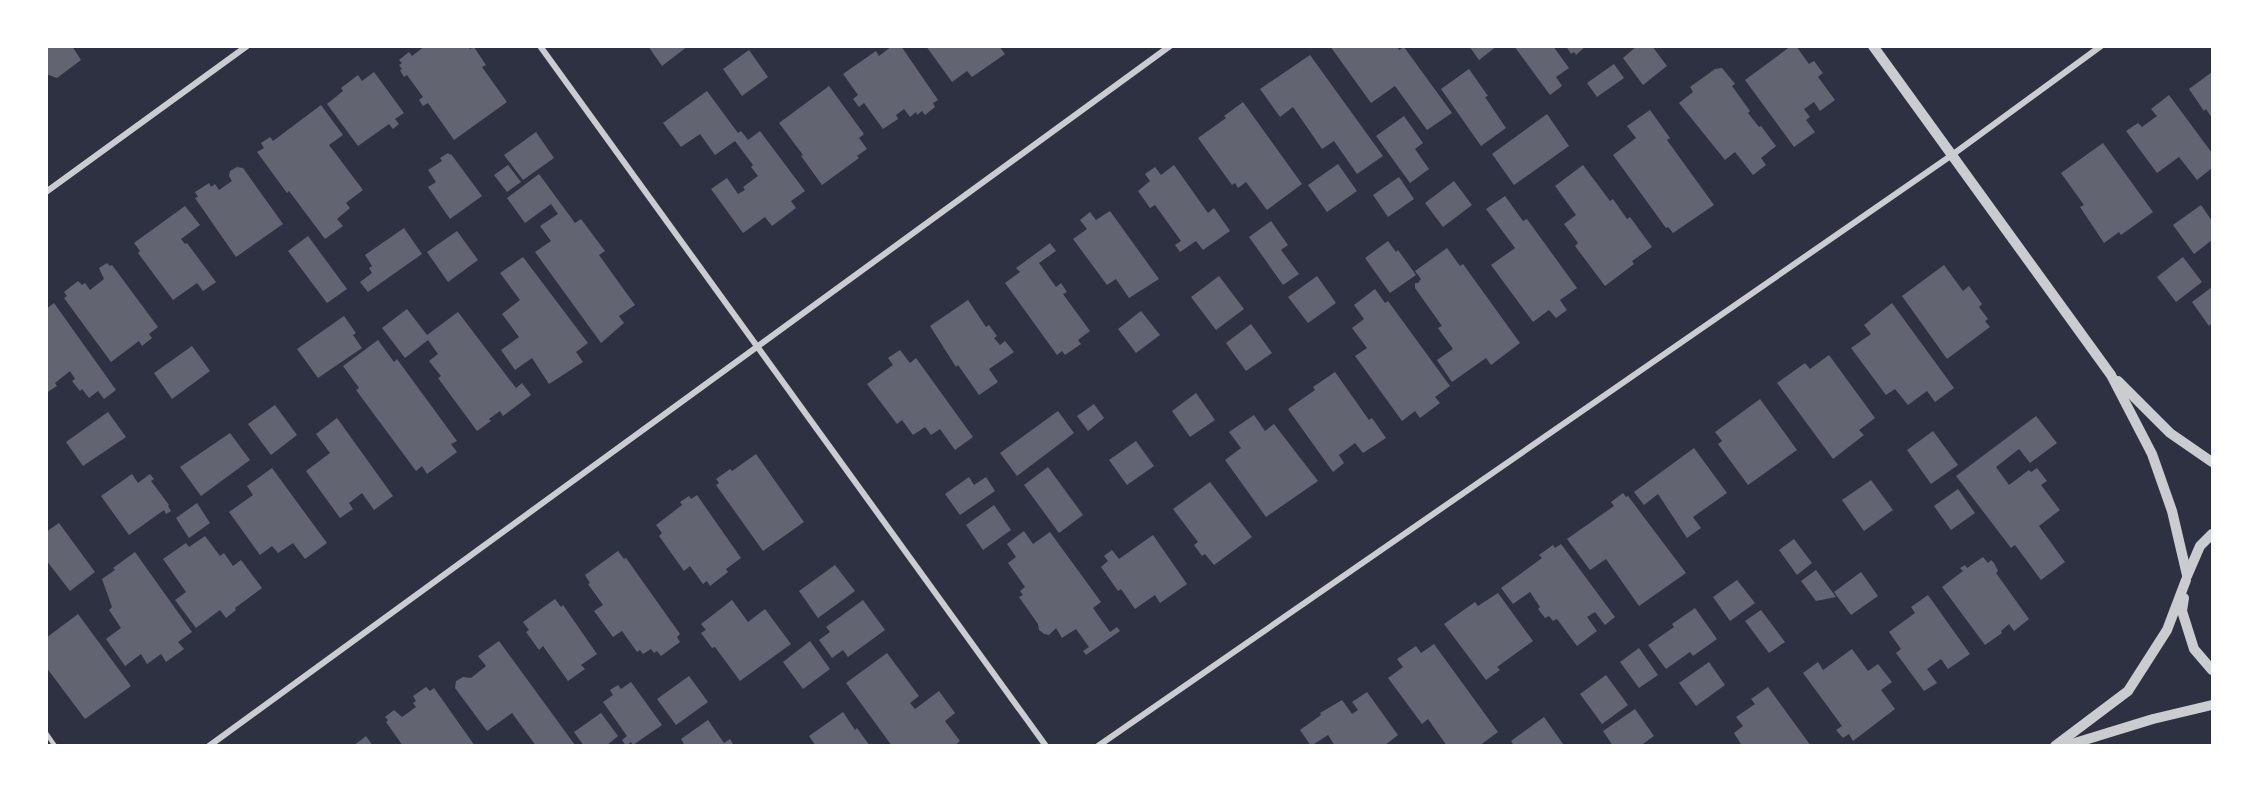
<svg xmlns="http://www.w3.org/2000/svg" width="2259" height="792" viewBox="0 0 2259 792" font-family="Overpass,sans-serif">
	<rect width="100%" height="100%" fill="#2d3142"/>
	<g fill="#626471">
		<polygon points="46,46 72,46 81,60 57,78 46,74"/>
		<polygon points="425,46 468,46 470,49 474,47 486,65 482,67 507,102 454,140 428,103 423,106 419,100 423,97 407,75 404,77 400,70 402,69 399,65 402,63 399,60 409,52 412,56"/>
		<polygon points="648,46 688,46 662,66"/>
		<polygon points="892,46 901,46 938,100 933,103 935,107 925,115 922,111 917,115 916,112 910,117 904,109 896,115 898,119 883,129 864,103 859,107 853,99 858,95 843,74 876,51 879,56"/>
		<polygon points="926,46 999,46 1005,54 972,77 967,71 952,82"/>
		<polygon points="1330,46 1397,46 1399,50 1404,47 1452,113 1427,130 1395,86 1371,103"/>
		<polygon points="1469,46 1497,46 1479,60"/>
		<polygon points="1514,46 1553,46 1569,68 1556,77 1562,86 1550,95"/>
		<polygon points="1566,46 1586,46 1576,55 1574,52 1571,54"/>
		<polygon points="1637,46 1652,46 1667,66 1643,85 1623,58"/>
		<polygon points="1791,46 1796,46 1809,64 1814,61 1823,73 1818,77 1835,100 1820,111 1814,102 1804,109 1810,117 1806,120 1815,132 1794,147 1745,80"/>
		<polygon points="749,50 768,77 742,96 723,69"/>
		<polygon points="1310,55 1383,156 1357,174 1334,141 1322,149 1293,107 1280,117 1260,89"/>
		<polygon points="1614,64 1624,78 1597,97 1587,83"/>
		<polygon points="1722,68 1735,84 1732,86 1750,111 1748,113 1759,127 1761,126 1776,146 1761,158 1766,165 1753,175 1735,152 1725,160 1679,103 1693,92 1690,87 1715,69"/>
		<polygon points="1469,69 1488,96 1485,97 1506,128 1481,146 1441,89"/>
		<polygon points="374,72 404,113 395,119 399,124 393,129 389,124 358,146 327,104 343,91 341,88 358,75 362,81"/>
		<polygon points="2212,72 2212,118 2206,109 2204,111 2189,89"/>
		<polygon points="829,86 864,134 859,138 867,149 857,156 859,158 822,185 801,156 803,155 779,123"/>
		<polygon points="707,91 738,133 741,131 748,140 760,131 805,191 791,201 796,208 772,226 765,217 743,233 711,189 727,178 738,194 745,190 743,187 758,176 751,167 753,165 735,141 715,155 700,134 681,147 663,123"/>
		<polygon points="2169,95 2212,153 2212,168 2197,180 2179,157 2157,173 2126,131 2138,123 2142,127 2157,116 2151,109"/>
		<polygon points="1243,102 1302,184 1267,210 1246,182 1238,188 1235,183 1232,185 1198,138 1226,118 1224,116"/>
		<polygon points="321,105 343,135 329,145 363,190 346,203 350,208 337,219 343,226 325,239 289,191 287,193 257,152 264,148 261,143 270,137 273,141"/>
		<polygon points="1650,110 1670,138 1667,140 1714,205 1673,233 1668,227 1666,228 1613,155 1636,138 1627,126"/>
		<polygon points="1547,114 1569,146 1514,185 1492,154"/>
		<polygon points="1404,116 1423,143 1415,149 1429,169 1410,183 1376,136"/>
		<polygon points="536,132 554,158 523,180 504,155"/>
		<polygon points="2103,143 2153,212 2121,235 2119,232 2104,243 2080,207 2084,205 2061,173"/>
		<polygon points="448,153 450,155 451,154 482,196 450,219 428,187 436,182 428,170 442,161 440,158"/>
		<polygon points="1338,164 1357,191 1327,212 1308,185"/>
		<polygon points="508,165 521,182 507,192 494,175"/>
		<polygon points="1174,165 1208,213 1214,208 1230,231 1203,250 1196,241 1180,252 1175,245 1181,241 1155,205 1150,208 1138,191 1150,181 1145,174 1155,167 1161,175"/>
		<polygon points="1583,165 1610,201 1613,199 1627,219 1630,217 1652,247 1632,261 1634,264 1605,286 1575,246 1578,243 1564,224 1576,215 1555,186"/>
		<polygon points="237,167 243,168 283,224 236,257 195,198 198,197 195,192 209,183 211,187 215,184 219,190 232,181 229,176 230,171"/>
		<polygon points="539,174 575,223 581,219 605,251 599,255 635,305 619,316 624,323 601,343 535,252 551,241 540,226 558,214 551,204 525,223 507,198"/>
		<polygon points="1399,177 1414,199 1388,217 1373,195"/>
		<polygon points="1454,181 1472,205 1443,227 1425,203"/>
		<polygon points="1505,196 1523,221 1527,219 1577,288 1560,300 1567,310 1556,318 1549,310 1533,322 1491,265 1515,248 1486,209"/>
		<polygon points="2201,205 2212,221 2212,240 2194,254 2173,225"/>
		<polygon points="185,206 200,225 181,239 185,244 187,243 216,282 203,291 197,283 173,300 138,253 140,251 134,243"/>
		<polygon points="1110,211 1159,279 1129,298 1116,279 1107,285 1073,239 1087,229 1080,220 1090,212 1096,220"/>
		<polygon points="1271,221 1288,245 1281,250 1299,274 1283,285 1249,237"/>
		<polygon points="404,228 422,254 368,292 360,282 372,273 369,268 372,266 365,255"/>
		<polygon points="457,231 478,260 448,282 427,252"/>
		<polygon points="308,236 347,289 327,303 288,251"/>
		<polygon points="1388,241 1396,252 1398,250 1416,275 1390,293 1365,258"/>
		<polygon points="1050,243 1056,251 1039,263 1056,287 1061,283 1067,292 1063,294 1090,331 1078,340 1081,344 1065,355 1062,351 1057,355 1005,283 1020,272 1016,268"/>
		<polygon points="1447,248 1460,266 1463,264 1520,343 1491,365 1486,358 1452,382 1437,360 1453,349 1438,328 1442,326 1415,288 1415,283 1418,283 1421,279 1415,271"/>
		<polygon points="523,257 588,343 576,352 583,362 549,384 532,358 515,370 501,350 519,337 502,314 520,300 500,273"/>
		<polygon points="2183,257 2202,282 2176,302 2157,277"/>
		<polygon points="107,263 110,266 112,265 158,327 149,334 152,338 142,346 139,341 111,362 64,298 67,296 64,292 78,281 82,285 85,283 90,290 104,279 99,268"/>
		<polygon points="1944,265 1963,291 1969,286 1982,304 1979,307 1988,319 1985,321 1990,327 1947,359 1902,296"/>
		<polygon points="1219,276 1244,309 1216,330 1191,297"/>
		<polygon points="1317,276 1336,303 1308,323 1288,297"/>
		<polygon points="2212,287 2212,323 2209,326 2192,302"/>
		<polygon points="1375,289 1385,303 1388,301 1450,386 1435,397 1440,403 1420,418 1415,411 1402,421 1355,356 1367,348 1352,328 1364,319 1354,305"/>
		<polygon points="968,300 986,327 989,325 997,336 994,338 1000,345 1005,341 1014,352 989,369 998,382 979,395 958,365 956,367 930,326"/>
		<polygon points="54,303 116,390 104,399 98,391 89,398 82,389 80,391 72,381 75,379 70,371 55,383 57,386 46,393 46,309"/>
		<polygon points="1892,303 1954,388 1935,402 1927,391 1908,405 1895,389 1886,395 1851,348 1871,334 1864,325"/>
		<polygon points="407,309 427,335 458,312 516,388 522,383 531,395 503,416 500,411 489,419 491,421 477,431 438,378 441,376 429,361 438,354 428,340 405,358 382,328"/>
		<polygon points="1141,311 1160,335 1136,353 1118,329"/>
		<polygon points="344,316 356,333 353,335 362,348 318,378 297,349"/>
		<polygon points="1251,324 1272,353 1246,371 1226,343"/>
		<polygon points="378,340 394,362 397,359 457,441 451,444 457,452 427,474 422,466 416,471 356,390 359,388 343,366"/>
		<polygon points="192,346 210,371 172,399 154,373"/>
		<polygon points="900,350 910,363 916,358 973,437 955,450 940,429 931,435 925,427 913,435 902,420 897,424 867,384 893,365 888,358"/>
		<polygon points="1829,355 1875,418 1859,430 1864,435 1833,459 1777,383 1805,363 1810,369"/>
		<polygon points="1335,372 1369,420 1372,418 1386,438 1363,453 1355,443 1339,455 1344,463 1333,472 1288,409 1315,390 1313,387"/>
		<polygon points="1196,393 1215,420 1190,437 1172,411"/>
		<polygon points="1760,399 1797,450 1748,485 1718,444 1722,441 1715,432"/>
		<polygon points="1094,404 1104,418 1088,431 1077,416"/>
		<polygon points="275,405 297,435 271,455 248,424"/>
		<polygon points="1058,411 1074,433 1017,476 1000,453"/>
		<polygon points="108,412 126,437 83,466 66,442"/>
		<polygon points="1254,415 1265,431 1274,424 1318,481 1266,517 1225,460 1241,448 1229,432"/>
		<polygon points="2036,416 2057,443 2030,463 2019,449 1996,467 2009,485 2029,470 2031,472 2037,468 2047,481 2041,485 2060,510 2039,526 2065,562 2041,580 2015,545 2011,548 1956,476"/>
		<polygon points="337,418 393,496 374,510 362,493 349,503 353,509 340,518 306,471 330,453 316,434"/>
		<polygon points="1933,431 1958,465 1931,484 1907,450"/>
		<polygon points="230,433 250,460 201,496 180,467"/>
		<polygon points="1136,441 1154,466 1127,485 1109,460"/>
		<polygon points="1694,448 1727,493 1693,517 1701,528 1687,538 1658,494 1644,505 1634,492"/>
		<polygon points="756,454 804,522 763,551 716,485 719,483 716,479 730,469 732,471"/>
		<polygon points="1048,467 1083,515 1059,533 1024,485"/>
		<polygon points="272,468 327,543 305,559 293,543 278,553 272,546 260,555 229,512 253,495 247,486"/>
		<polygon points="132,474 138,483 150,474 154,479 151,481 169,505 168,506 171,511 166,514 164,510 129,535 101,496"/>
		<polygon points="969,477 974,485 986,477 995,491 960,515 945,494"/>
		<polygon points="1871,480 1893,510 1864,531 1842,500"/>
		<polygon points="1210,482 1252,537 1214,565 1205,554 1202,556 1194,545 1198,542 1173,509"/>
		<polygon points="1958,489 1975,513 1951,530 1934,506"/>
		<polygon points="1623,493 1626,497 1628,496 1686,573 1639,606 1606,559 1590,570 1567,539 1614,506 1611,502"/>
		<polygon points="697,495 741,558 726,569 728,572 710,586 707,581 703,584 690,566 684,571 659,536 662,533 656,525 682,505 680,502 689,496 691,499"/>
		<polygon points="197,503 210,523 189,538 176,518"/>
		<polygon points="994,505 1011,530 983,550 966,525"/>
		<polygon points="59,523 95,572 70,591 46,560 46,532"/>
		<polygon points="1024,531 1033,544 1050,532 1101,602 1093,608 1110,632 1117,627 1120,631 1086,655 1083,651 1089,647 1076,629 1062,638 1056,628 1049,635 1044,634 1039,630 1038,624 1019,597 1023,595 1020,591 1025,587 1008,563 1016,557 1007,544"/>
		<polygon points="1153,535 1187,584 1160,603 1155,595 1135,609 1121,589 1118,591 1101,567 1108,561 1104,556 1112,550 1119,559"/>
		<polygon points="205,536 220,556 224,553 233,566 241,560 262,588 235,608 236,610 226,618 220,610 196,628 175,600 186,592 163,559 186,543 189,547"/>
		<polygon points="1794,539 1812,563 1797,575 1779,550"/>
		<polygon points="1561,544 1615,617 1605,625 1595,612 1587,617 1597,631 1577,646 1557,619 1553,621 1549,616 1545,618 1538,609 1540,607 1530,592 1513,604 1501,588 1542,558 1539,555 1553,545 1555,548"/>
		<polygon points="618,551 624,559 626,558 680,634 677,637 680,642 661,656 657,651 654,653 651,649 643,654 640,650 637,652 622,631 613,637 594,611 603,605 588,584 590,583 585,575"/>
		<polygon points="135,552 192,632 178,642 184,649 166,662 161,654 147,664 141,654 125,666 106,639 121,628 109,610 112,607 102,579 115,570 113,568"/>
		<polygon points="1983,557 1988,563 1991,560 1994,563 1998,571 1996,573 2029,619 2014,631 2009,624 2001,631 2002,633 1985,645 1942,587 1963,571 1960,568 1965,565 1967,568"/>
		<polygon points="835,565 855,591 818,618 799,591"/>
		<polygon points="1816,570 1836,597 1816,601 1801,581"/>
		<polygon points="1861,572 1878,596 1851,615 1834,592"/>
		<polygon points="1737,580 1755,603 1730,621 1713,597"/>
		<polygon points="1498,593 1533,641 1497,667 1500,670 1486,680 1444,624 1475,602 1478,606"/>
		<polygon points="1928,595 1970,654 1948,669 1941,659 1927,669 1937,683 1924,691 1896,653 1901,649 1889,632 1915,613 1911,607"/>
		<polygon points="555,599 561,607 563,605 597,654 581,665 585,669 568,681 543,646 539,650 526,632 529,630 523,622"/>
		<polygon points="732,600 748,622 765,609 791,644 740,681 715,647 712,648 701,633 706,630 701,624"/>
		<polygon points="863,600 885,630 848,657 843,650 832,658 819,640 830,632 826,627"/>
		<polygon points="1695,608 1717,639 1693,656 1690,652 1666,669 1648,645 1674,627 1672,624"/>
		<polygon points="1761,610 1785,642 1769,653 1745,621"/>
		<polygon points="78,614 131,686 85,719 46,667 46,638"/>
		<polygon points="499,641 575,745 574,746 536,746 512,713 487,731 455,688 456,681 463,677 471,678 486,666 478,656"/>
		<polygon points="810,641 830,669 803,689 783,662"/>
		<polygon points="1434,644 1498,732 1479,746 1447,746 1428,719 1422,724 1388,678 1403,667 1397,659 1416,646 1421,653"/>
		<polygon points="1639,648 1658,675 1639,688 1620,662"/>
		<polygon points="1852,649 1868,671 1878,664 1892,682 1881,690 1895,709 1853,741 1849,734 1843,738 1836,730 1842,726 1803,673 1818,662 1823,670"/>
		<polygon points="887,653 919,696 910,703 915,709 939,691 955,713 945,721 960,741 954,746 892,746 846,683"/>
		<polygon points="1709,662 1725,685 1696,706 1679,683"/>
		<polygon points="1606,675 1628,705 1602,724 1580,694"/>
		<polygon points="689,676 708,702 676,725 657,699"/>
		<polygon points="631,682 662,725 633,745 631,742 626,746 622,740 627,736 603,702 613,695 610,690 618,685 621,689"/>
		<polygon points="426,687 430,691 434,688 475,746 403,746 386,722 388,720 385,717 394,710 402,717 416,707 413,703 416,701 413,696"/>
		<polygon points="1768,687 1811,746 1742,746 1734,733 1743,726 1736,717 1755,704 1751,699"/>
		<polygon points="1367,692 1398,735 1384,746 1335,746 1328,735 1311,746 1300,730 1321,715 1320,713 1342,700 1352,714 1358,710 1352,702"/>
		<polygon points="1635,709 1654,736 1640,746 1613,746 1603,731"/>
		<polygon points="843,712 855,730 857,728 870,746 816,746 809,736"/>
		<polygon points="601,713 618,736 606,746 584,746 574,732"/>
		<polygon points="1544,717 1563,744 1509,746 1513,744 1511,741"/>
		<polygon points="708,720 724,743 730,739 734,746 685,746 681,739"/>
		<polygon points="366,736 373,746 353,746"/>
	</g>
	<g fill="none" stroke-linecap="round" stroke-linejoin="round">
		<polyline stroke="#caccd0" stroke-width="4.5" points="46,733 55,746"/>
		<g stroke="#caccd0" stroke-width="6">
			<polyline points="540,46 1046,746"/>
			<polyline points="46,192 247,46"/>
			<polyline points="209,746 1170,46"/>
			<polyline points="1098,746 1952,155 2101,46"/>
		</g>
		<g stroke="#caccd0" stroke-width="10">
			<polyline points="1873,46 2111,375 2152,454 2172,511 2187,575"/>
			<polyline points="2118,381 2170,433 2212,462"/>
			<polyline points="2187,576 2200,546 2212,534"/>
			<polyline points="2184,598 2182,611 2194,649 2212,670"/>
			<polyline points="2055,746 2128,691 2167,630 2186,580"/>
			<polyline points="2065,746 2153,719 2212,705"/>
		</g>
	</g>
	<rect width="2259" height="792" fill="none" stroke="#ffffff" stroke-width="96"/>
</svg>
